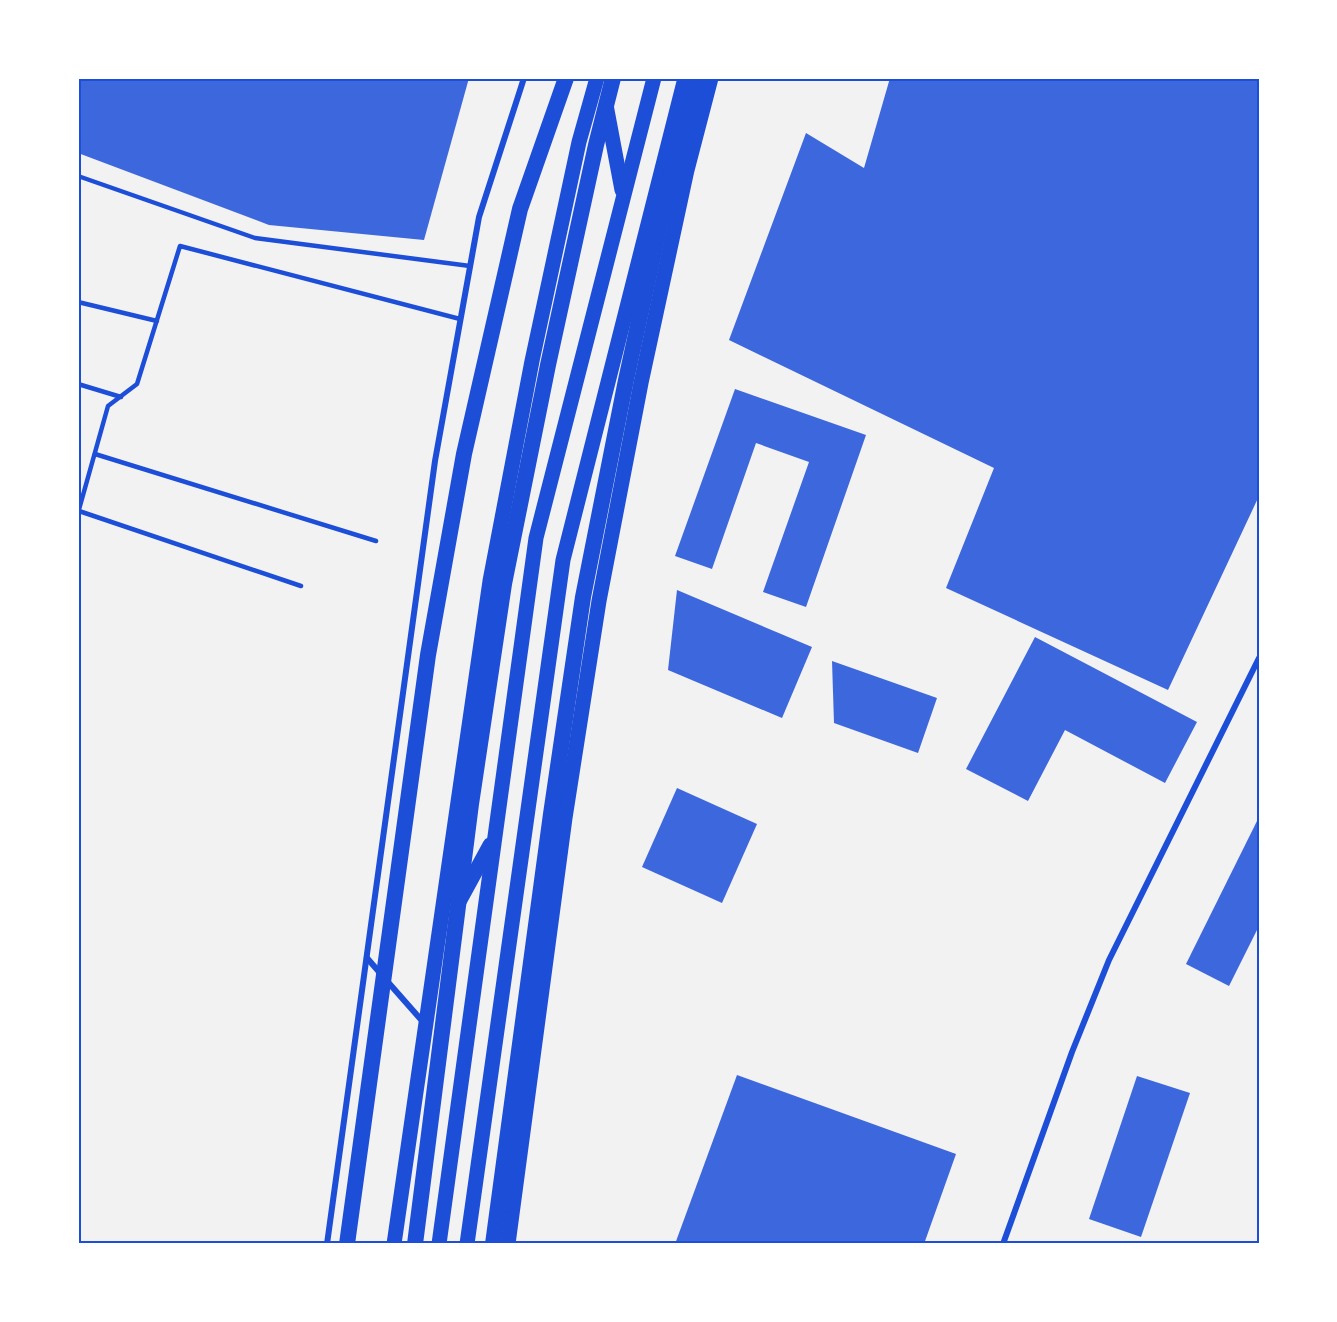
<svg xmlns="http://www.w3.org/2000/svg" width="1337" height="1322" viewBox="0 0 1337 1322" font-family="'Open Sans',sans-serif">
	<rect width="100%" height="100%" fill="#f2f2f2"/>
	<g fill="#3d67dc">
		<polygon points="78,78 469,78 424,240 269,225 78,153"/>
		<polygon points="890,78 1259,78 1259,496 1168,690 946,588 994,468 729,340 806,133 864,168"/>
		<polygon points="735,389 866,435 806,607 763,592 809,462 756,443 712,569 675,556"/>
		<polygon points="677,590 812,647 782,718 668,670"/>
		<polygon points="1035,637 1197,722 1165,783 1065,730 1028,801 966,769"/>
		<polygon points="832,661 937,698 918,753 834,723"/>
		<polygon points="677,788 757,824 722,903 642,867"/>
		<polygon points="1259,817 1259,926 1229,986 1186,964"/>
		<polygon points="737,1075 956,1154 924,1244 675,1244"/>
		<polygon points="1137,1076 1190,1093 1141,1237 1089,1219"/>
	</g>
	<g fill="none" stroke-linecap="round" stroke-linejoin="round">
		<g stroke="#1d4ed8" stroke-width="4.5">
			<polyline points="78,176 255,238 470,266"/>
			<polyline points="78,302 157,321"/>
			<polyline points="78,384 121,397"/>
			<polyline points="95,454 376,541"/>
			<polyline points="79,511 301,586"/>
			<polyline points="78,513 108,406 137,384 180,246 460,319"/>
		</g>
		<g stroke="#1d4ed8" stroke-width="6">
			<polyline points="367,958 380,973"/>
			<polyline points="387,981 424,1023"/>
			<polyline points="327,1244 435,461 479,217 524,78"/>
			<polyline points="1003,1244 1072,1052 1109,960 1259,658"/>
		</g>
		<g stroke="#1d4ed8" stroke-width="15">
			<polyline points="606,105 622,190"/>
			<polyline points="460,900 490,845"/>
			<polyline points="394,1244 490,581 532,361 579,142 597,78"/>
			<polyline points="439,1244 536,538 654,78"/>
			<polyline points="467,1244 563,560 685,78"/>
			<polyline points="508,1244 565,818 599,601 641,383 687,170 711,78"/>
		</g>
		<g stroke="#1d4ed8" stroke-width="16">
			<polyline points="347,1244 428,655 464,454 520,209 566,78"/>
			<polyline points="415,1244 471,804 504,584 548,365 596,145 613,78"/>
			<polyline points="493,1244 551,814 583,597 626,380 673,165 696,78"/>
		</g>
	</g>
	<rect width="1337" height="1322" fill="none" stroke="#ffffff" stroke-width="159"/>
	<rect x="80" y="80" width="1178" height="1162" fill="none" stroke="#1d4ed8" stroke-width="2"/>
</svg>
